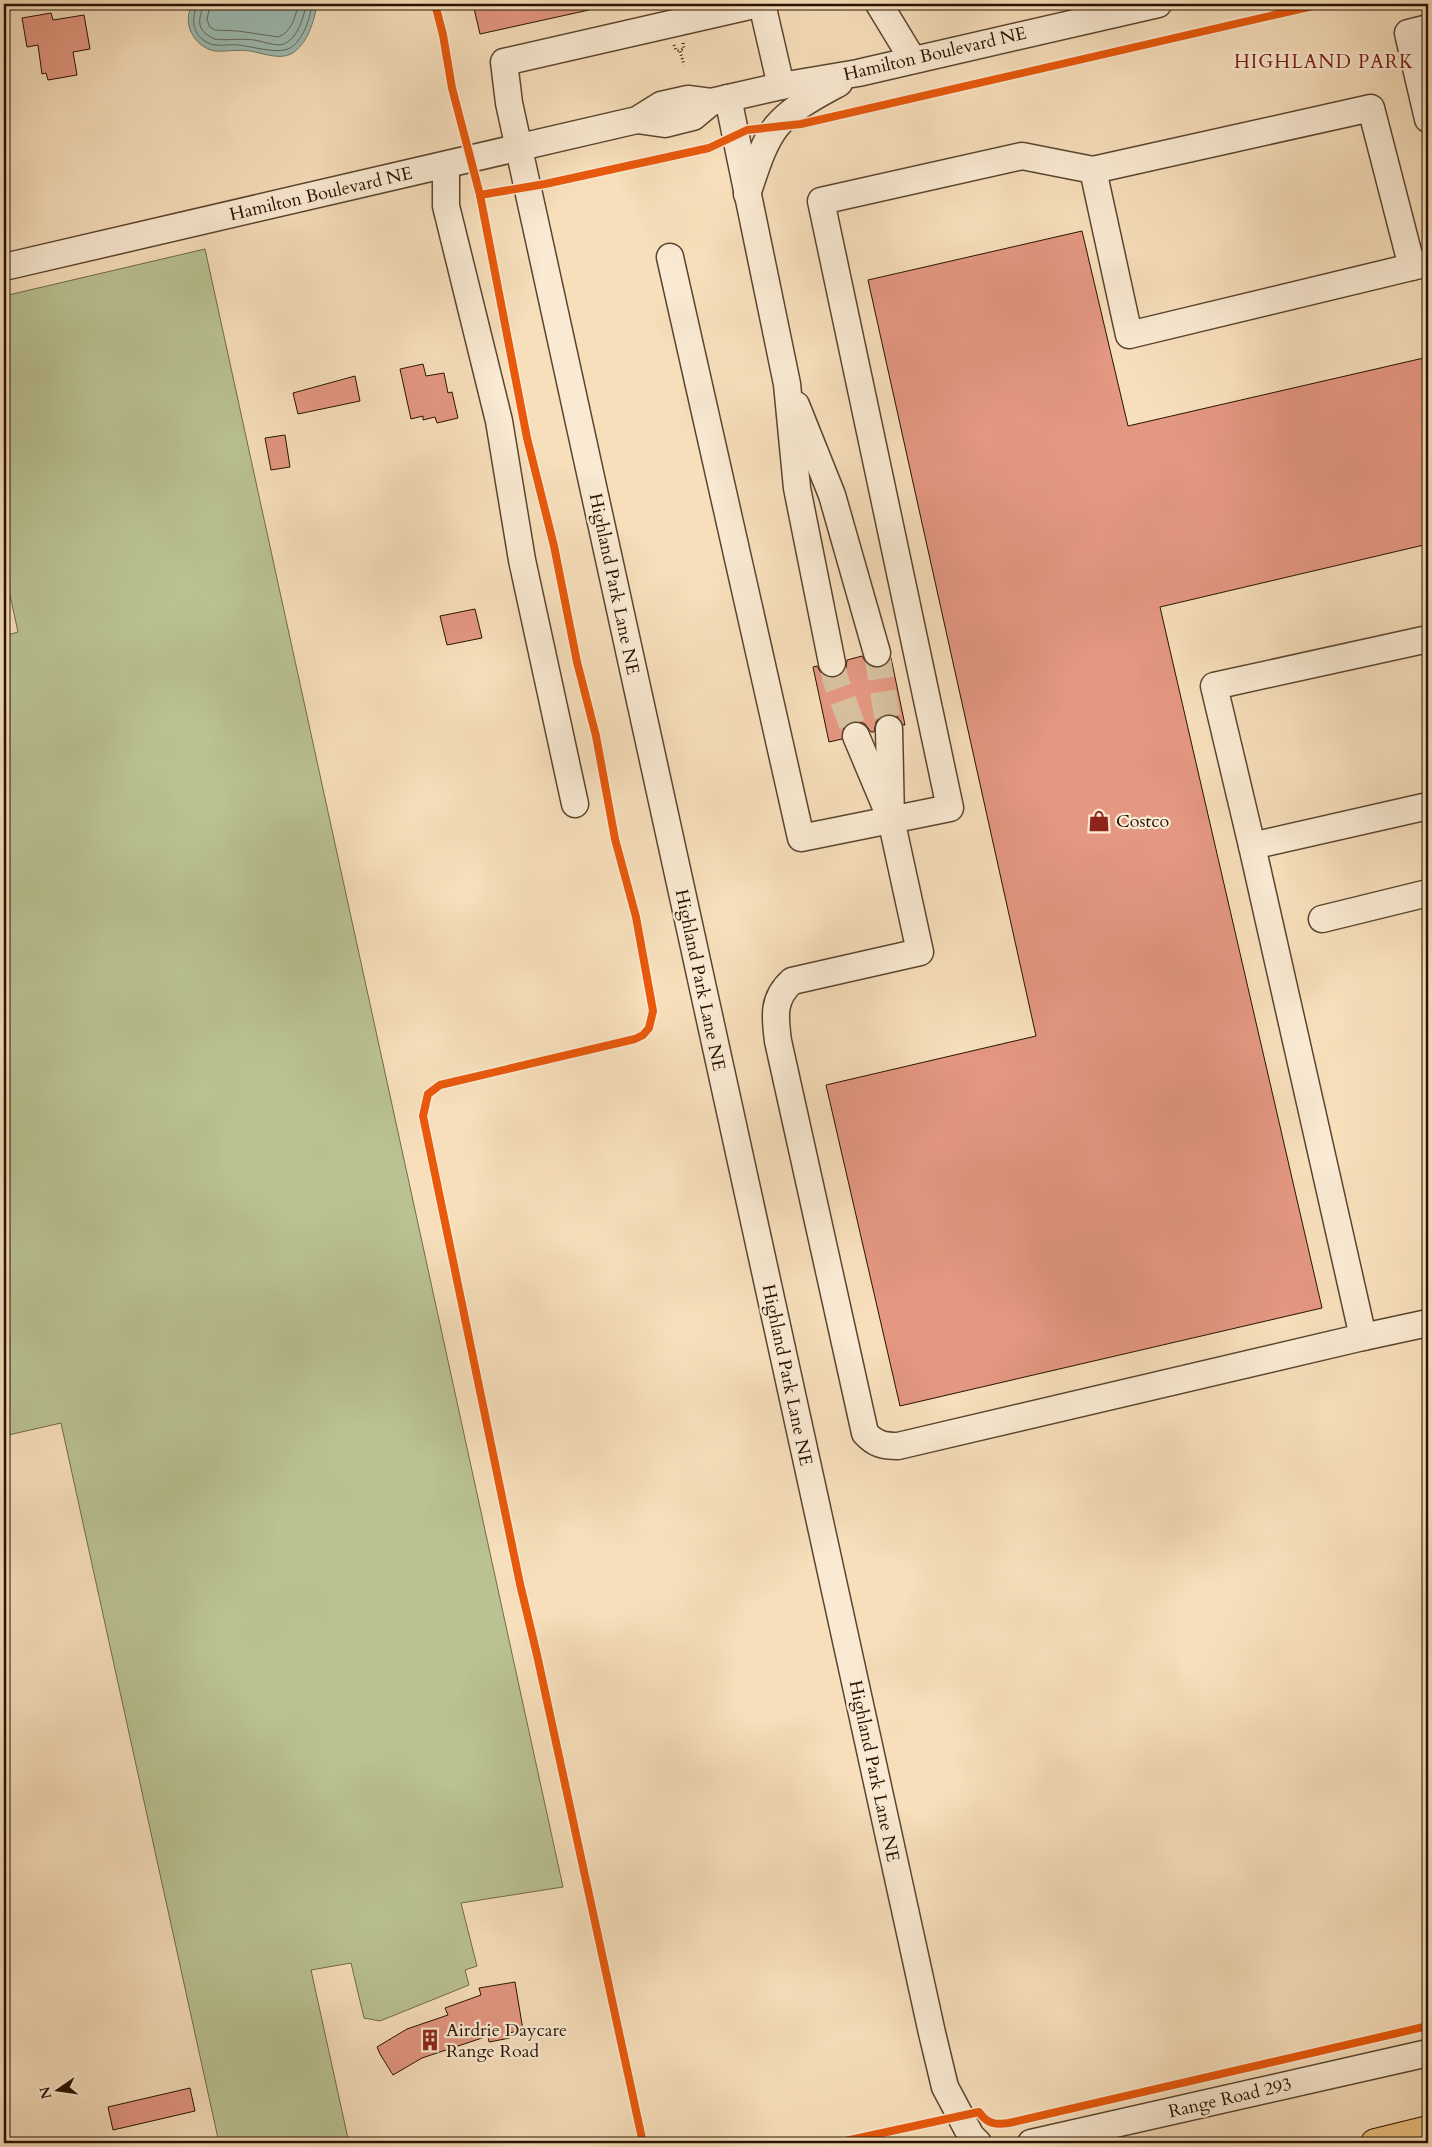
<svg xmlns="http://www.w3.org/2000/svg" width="1432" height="2147" viewBox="0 0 1432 2147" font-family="Cardo,serif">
	<rect width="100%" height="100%" fill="#f7dfbb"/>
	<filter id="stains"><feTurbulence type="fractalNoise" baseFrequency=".004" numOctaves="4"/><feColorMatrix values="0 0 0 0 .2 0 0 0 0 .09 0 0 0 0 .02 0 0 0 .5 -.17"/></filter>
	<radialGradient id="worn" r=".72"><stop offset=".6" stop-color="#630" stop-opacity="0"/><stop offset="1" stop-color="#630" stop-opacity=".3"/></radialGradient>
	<polygon fill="#bac292" stroke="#706a4a" points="205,249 563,1887 461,1903 477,1966 465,1970 469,1985 380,2021 364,2018 351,1963 311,1970 349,2143 219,2143 61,1423 4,1436 4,636 18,632 4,567 4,296"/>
	<path fill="#9dbcb3" stroke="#6e786c" d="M193 4H317C314 21 308 44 291 54 279 60 262 53 250 51 238 49 224 52 215 51 193 47 181 21 193 4Z"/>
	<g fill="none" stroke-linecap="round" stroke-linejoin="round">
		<g stroke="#62675a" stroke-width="1">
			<path d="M196 4C195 16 190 24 199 36 202 40 210 45 216 45 223 46 231 44 238 45 251 46 276 54 288 49 303 42 310 19 312 4"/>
			<path d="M203 4C202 14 195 24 205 33 207 35 212 38 215 39 223 41 242 38 254 40 262 41 276 47 284 44 298 38 304 17 306 4"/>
			<path d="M210 4 207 20 210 27 215 30 238 31 278 37C291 33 296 16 298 4"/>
		</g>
	</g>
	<g fill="#e49781" stroke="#271201">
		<polygon points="473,4 588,4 589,10 480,34"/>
		<polygon points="51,13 53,20 84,15 90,49 73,52 77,75 48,80 46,73 42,74 38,45 27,47 22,18"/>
		<polygon points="1082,231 1128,426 1428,357 1428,544 1160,607 1322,1308 900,1406 826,1085 1036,1036 868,280"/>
		<polygon points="423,364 426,376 444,373 448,393 452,392 458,418 437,423 435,417 423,420 423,416 411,419 400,369"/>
		<polygon points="355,376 360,401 298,414 293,393"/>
		<polygon points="285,435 290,467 271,470 265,438"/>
		<polygon points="475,609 482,638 447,645 440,616"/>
		<polygon points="862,656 867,664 874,668 882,667 887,664 891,658 905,725 903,725 897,716 889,714 881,716 876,722 874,732 871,732 865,724 858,721 851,722 844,727 842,739 829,742 813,667 817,666 821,673 827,677 835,678 842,675 846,668 847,660"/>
		<polygon points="515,1982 523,2030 509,2033 510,2038 489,2042 488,2036 422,2058 393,2075 380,2054 377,2047 407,2029 448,2015 445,2008 481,1995 479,1988"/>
		<polygon points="190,2088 195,2111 113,2130 108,2107"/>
	</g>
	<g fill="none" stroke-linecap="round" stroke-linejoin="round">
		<g stroke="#d8c09f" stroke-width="26" stroke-dasharray="26 13" stroke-linecap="butt">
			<polyline points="877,653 889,729"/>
			<polyline points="832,663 835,678 856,736"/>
		</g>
		<g stroke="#5b4530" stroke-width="29">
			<g id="minor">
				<polyline points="758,4 504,62 509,103 932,2033 945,2087 971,2136 978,2143"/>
				<polyline points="762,4 781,86"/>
				<polyline points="879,4 913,60"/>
				<polyline points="1428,28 1408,33 1428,119"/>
				<polyline points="728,98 787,384 797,488 832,663"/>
				<polyline points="637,120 665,124 693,117 711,102"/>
				<polyline points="446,165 446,206 499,421 522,560 575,804"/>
				<polyline points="1093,170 1371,108 1412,267"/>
				<path d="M747 194C755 172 762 145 776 127 791 108 819 94 839 83"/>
				<polyline points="670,257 801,838 950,808 821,201 1022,156 1093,170 1129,335 1428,263"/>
				<polyline points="4,267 637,120 661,105 688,99 711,102 781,86 858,73 1158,4"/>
				<polyline points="796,405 832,495 877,653"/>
				<path d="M889 729 891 819 920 952 792 981C772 999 775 1017 778 1041L865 1433C875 1444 883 1446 898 1446L1363 1337 1252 846 1428 806"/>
				<polyline points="856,736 885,805"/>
				<polyline points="1252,846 1214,686 1428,639"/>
				<polyline points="1322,919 1428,893"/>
				<polyline points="1363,1337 1428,1323"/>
				<polyline points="1031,2143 1428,2053"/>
			</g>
		</g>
		<g stroke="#271201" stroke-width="30">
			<polyline id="highway" points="1375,2143 1428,2130"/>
		</g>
		<g stroke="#271201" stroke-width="3" stroke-dasharray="1 2.5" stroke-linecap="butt">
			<polyline points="683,43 684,48 680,51 684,65"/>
			<polyline points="674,45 676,50 680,51"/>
		</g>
		<use href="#minor" stroke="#faead3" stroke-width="26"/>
		<use href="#highway" stroke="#ecc07e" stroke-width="28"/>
		<g stroke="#faead3" stroke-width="11">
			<g id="cycleway">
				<polyline points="435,4 443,35 452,88 480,195 527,438 554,546 577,662 596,736 615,839 636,917 653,1011 649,1028 643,1035 635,1039 440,1085 428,1094 423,1116 520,1584 537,1655 643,2143"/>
				<polyline points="480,195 545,184 709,148 747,130 801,124 1322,4"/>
				<path d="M836 2143 979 2112C987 2124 996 2125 1009 2123L1428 2026"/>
			</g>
		</g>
		<use href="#cycleway" stroke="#e8590c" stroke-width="8"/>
	</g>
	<defs>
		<g id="shop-bare" transform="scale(1.725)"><path d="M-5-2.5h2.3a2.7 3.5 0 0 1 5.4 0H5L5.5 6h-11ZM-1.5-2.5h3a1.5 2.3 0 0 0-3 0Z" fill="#8f2418" stroke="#faead3" stroke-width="2.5" paint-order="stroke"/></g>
		<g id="building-bare" transform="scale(1.725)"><path d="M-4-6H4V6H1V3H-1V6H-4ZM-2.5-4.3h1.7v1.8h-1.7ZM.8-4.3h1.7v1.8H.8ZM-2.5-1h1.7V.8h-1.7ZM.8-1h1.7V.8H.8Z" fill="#8f2418" stroke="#faead3" stroke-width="2.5" paint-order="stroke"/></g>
	</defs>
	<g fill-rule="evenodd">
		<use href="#shop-bare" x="1099" y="821"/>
		<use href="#building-bare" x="430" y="2040"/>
	</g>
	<g text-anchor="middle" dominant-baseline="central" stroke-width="4.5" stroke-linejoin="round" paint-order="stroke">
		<g font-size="18" fill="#271201" stroke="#faead3">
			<text transform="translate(935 54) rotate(-13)">Hamilton Boulevard NE</text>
			<text transform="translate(321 194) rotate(-13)">Hamilton Boulevard NE</text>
			<text transform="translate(614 584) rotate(78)">Highland Park Lane NE</text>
			<text transform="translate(700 980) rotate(78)">Highland Park Lane NE</text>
			<text transform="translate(787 1375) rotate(78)">Highland Park Lane NE</text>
			<text transform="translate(874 1771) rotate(78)">Highland Park Lane NE</text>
			<text transform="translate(1230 2098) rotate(-13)">Range Road 293</text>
		</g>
		<g font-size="18" fill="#271201" stroke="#faead3" text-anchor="start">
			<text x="1116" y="821">Costco</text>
			<text x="446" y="2030">Airdrie Daycare<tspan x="446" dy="21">Range Road</tspan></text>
		</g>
		<g font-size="19" letter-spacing="1" fill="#7a1f14" stroke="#faead3">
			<text x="1324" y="62">HIGHLAND PARK</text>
		</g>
	</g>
	<rect width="1432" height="2147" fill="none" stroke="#f7dfbb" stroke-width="20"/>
	<rect x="5" y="5" width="1422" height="2137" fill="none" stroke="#271201" stroke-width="2.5"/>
	<rect x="10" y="10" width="1412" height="2127" fill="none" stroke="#271201"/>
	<g transform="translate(58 2090) rotate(257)" stroke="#faead3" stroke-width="4" paint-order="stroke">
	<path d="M0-4L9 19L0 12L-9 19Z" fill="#271201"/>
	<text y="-8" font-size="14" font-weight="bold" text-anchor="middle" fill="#271201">N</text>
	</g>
	<rect width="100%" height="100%" filter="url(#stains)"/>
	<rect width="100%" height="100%" fill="url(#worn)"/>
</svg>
